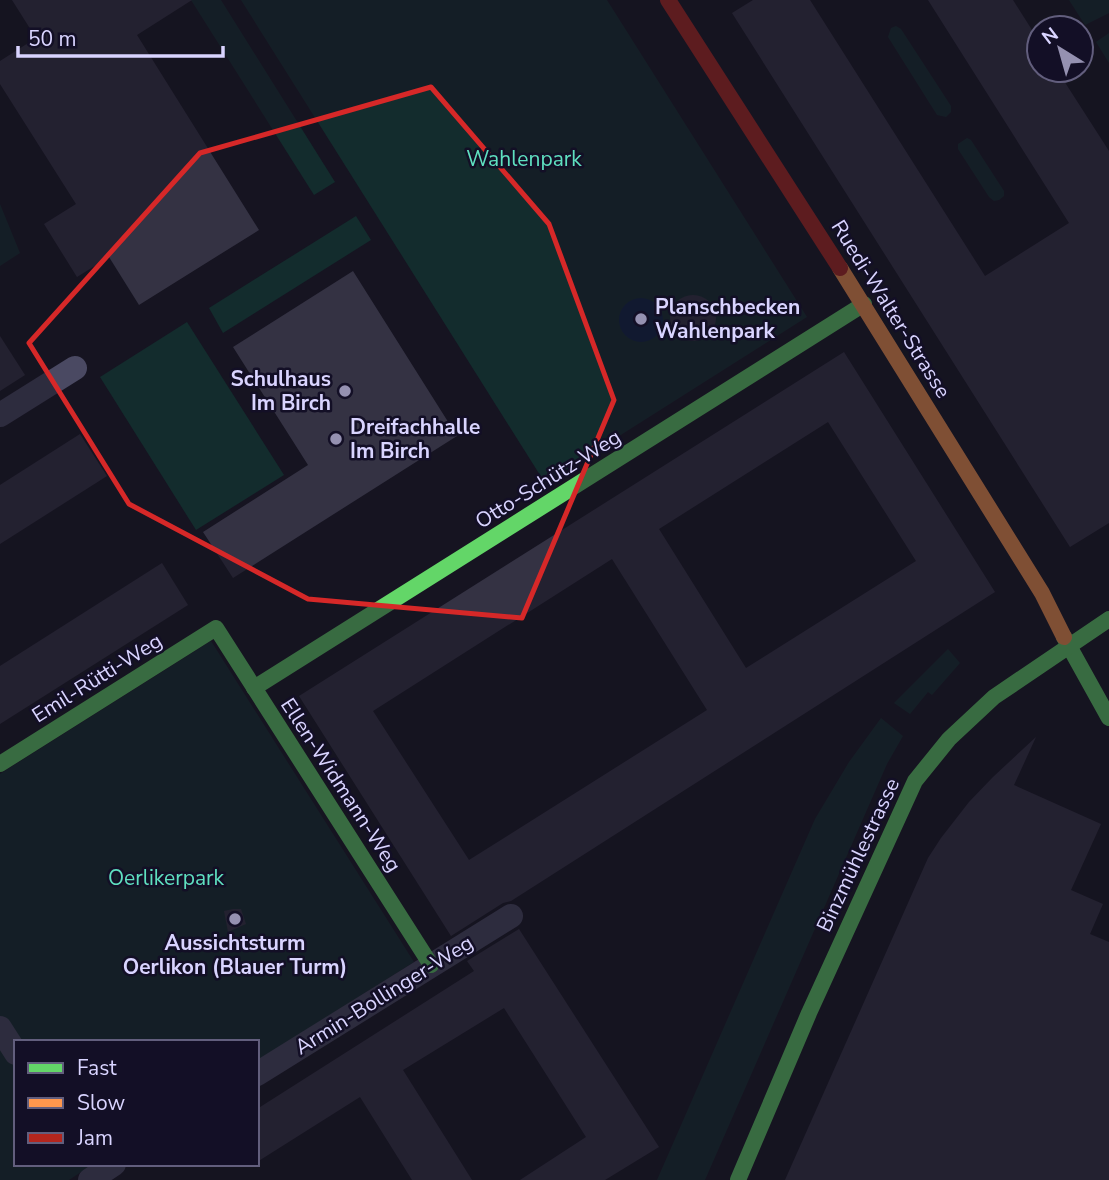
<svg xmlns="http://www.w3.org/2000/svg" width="1109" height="1180" viewBox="0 0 1109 1180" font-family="'Nunito Sans',sans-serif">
	<rect width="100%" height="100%" fill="#161421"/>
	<g fill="#132c2d">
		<polygon points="191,0 221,0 335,182 314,195"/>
		<polygon points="241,0 607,0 807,317 545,483"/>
		<polygon points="1069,0 1109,0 1109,13 1085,25"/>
		<polygon points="896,26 901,29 951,106 951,112 946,117 937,115 888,37 891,28"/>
		<polygon points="1109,33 1109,63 1096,42"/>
		<polygon points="967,138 971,140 1004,191 1004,196 999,200 994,201 989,197 958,149 958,144"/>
		<polygon points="0,204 20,253 0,266"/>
		<polygon points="356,216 371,240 223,333 209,308"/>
		<polygon points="187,322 284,475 196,530 100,377"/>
		<polygon points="211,641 414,962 257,1061 257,1042 16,1042 16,1164 93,1164 69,1180 0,1180 0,774"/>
		<polygon points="948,649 960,663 932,695 928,692 910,714 894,703"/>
		<polygon points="881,718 903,736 887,764 705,1180 657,1180 815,819 849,762"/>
	</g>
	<circle fill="#0d2144" cx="641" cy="320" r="22"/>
	<g fill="#343243" fill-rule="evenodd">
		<polygon points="12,0 192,0 137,35 259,230 139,305 109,257 77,277 44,224 76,204 0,84 0,61 36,38"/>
		<polygon points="753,0 810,0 985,276 1069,223 928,0 1013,0 1039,41 1039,70 1057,70 1109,151 1109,523 1070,547 732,13"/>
		<polygon points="353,271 457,436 233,578 203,532 308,465 233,347"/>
		<circle cx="693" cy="318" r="23"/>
		<polygon points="0,336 25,375 0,391"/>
		<path d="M844 352 995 592 511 901 503 903 451 936 299 696ZM828 422 916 561 746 668 659 529ZM612 559 707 710 469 860 373 711Z"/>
		<polygon points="80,434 107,476 0,544 0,485"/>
		<polygon points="162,563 188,605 0,724 0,666"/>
		<polygon points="1036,737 1014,785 1101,824 1071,890 1103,904 1090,934 1109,942 1109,1180 785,1180 928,858 941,838 969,802 993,777"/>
		<polygon points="233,909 241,909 246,924 228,932 224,911"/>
		<polygon points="519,929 659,1147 605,1180 520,1180 586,1137 504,1008 403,1070 472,1180 412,1180 360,1097 257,1162 257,1109 474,971 467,961"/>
	</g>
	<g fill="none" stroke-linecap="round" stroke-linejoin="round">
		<g stroke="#4a4962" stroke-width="24">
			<polyline points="0,415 75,368"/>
			<polyline points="0,1028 16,1053"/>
			<polyline points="257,1074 511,916"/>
			<polyline points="90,1180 114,1164"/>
		</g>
		<g stroke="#63d668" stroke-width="16">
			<polyline points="1064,637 1109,718"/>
			<polyline points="254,688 864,304"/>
			<polyline points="0,764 216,628 431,965"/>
			<polyline points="738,1180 809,1013 915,781 949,739 994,697 1109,619"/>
		</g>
		<polyline stroke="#ff974d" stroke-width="16" points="840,268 1042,593 1064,637"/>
		<polyline stroke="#b3261e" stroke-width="16" points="668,0 840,268"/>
	</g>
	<path d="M0 0H1109V1180H0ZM431 87 549 224 614 400 522 618 308 599 129 504 29 343 200 153Z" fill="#161421" fill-opacity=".55" fill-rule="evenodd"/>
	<path fill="none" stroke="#d62828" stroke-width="5" stroke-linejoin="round" d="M431 87 549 224 614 400 522 618 308 599 129 504 29 343 200 153Z"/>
	<g fill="#9591b1" stroke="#130f26" stroke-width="2.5">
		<circle cx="641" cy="319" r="7"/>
		<circle cx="345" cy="391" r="7"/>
		<circle cx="336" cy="439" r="7"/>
		<circle cx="235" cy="919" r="7"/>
	</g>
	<g text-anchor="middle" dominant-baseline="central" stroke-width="5" stroke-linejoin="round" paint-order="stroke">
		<g font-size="21" fill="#5fe0c0" stroke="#130f26">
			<text x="524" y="159">Wahlenpark</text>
			<text x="166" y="878">Oerlikerpark</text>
		</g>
		<g font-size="21" font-weight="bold" fill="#d9d4ff" stroke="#130f26" text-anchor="start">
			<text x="655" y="307">Planschbecken<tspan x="655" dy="24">Wahlenpark</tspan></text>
			<text x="331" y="379" text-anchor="end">Schulhaus<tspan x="331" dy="24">Im Birch</tspan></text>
			<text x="350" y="427">Dreifachhalle<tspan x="350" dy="24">Im Birch</tspan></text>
			<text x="235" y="943" text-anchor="middle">Aussichtsturm<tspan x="235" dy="24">Oerlikon (Blauer Turm)</tspan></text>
		</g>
		<g font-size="21" fill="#d9d4ff" stroke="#130f26">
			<text transform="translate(891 309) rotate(58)">Ruedi-Walter-Strasse</text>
			<text transform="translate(548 479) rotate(-32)">Otto-Schütz-Weg</text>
			<text transform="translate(97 678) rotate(-32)">Emil-Rütti-Weg</text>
			<text transform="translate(341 785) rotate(57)">Ellen-Widmann-Weg</text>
			<text transform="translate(858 855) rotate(-65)">Binzmühlestrasse</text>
			<text transform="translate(384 995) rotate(-32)">Armin-Bollinger-Weg</text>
		</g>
	</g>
	<rect x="14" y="1040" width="245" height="126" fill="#130f26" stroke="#625e7d" stroke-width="2"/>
	<rect x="28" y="1063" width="35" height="10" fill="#63d668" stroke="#625e7d" stroke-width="2"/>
	<text x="77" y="1075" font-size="21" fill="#d9d4ff">Fast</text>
	<rect x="28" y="1098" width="35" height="10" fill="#ff974d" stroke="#625e7d" stroke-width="2"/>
	<text x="77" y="1110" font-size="21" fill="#d9d4ff">Slow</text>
	<rect x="28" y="1133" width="35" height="10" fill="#b3261e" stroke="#625e7d" stroke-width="2"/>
	<text x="77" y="1145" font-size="21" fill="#d9d4ff">Jam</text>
	<g transform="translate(1060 49) rotate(323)"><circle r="33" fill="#130f26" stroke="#625e7d" stroke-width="2"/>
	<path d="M0-5L12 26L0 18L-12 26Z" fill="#9591b1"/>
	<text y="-10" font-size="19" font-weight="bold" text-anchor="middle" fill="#d9d4ff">N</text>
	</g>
	<path d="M18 46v10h205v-10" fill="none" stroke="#d9d4ff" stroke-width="3.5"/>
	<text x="28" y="46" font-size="21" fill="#d9d4ff" stroke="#130f26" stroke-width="5" paint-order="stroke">50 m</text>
</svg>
